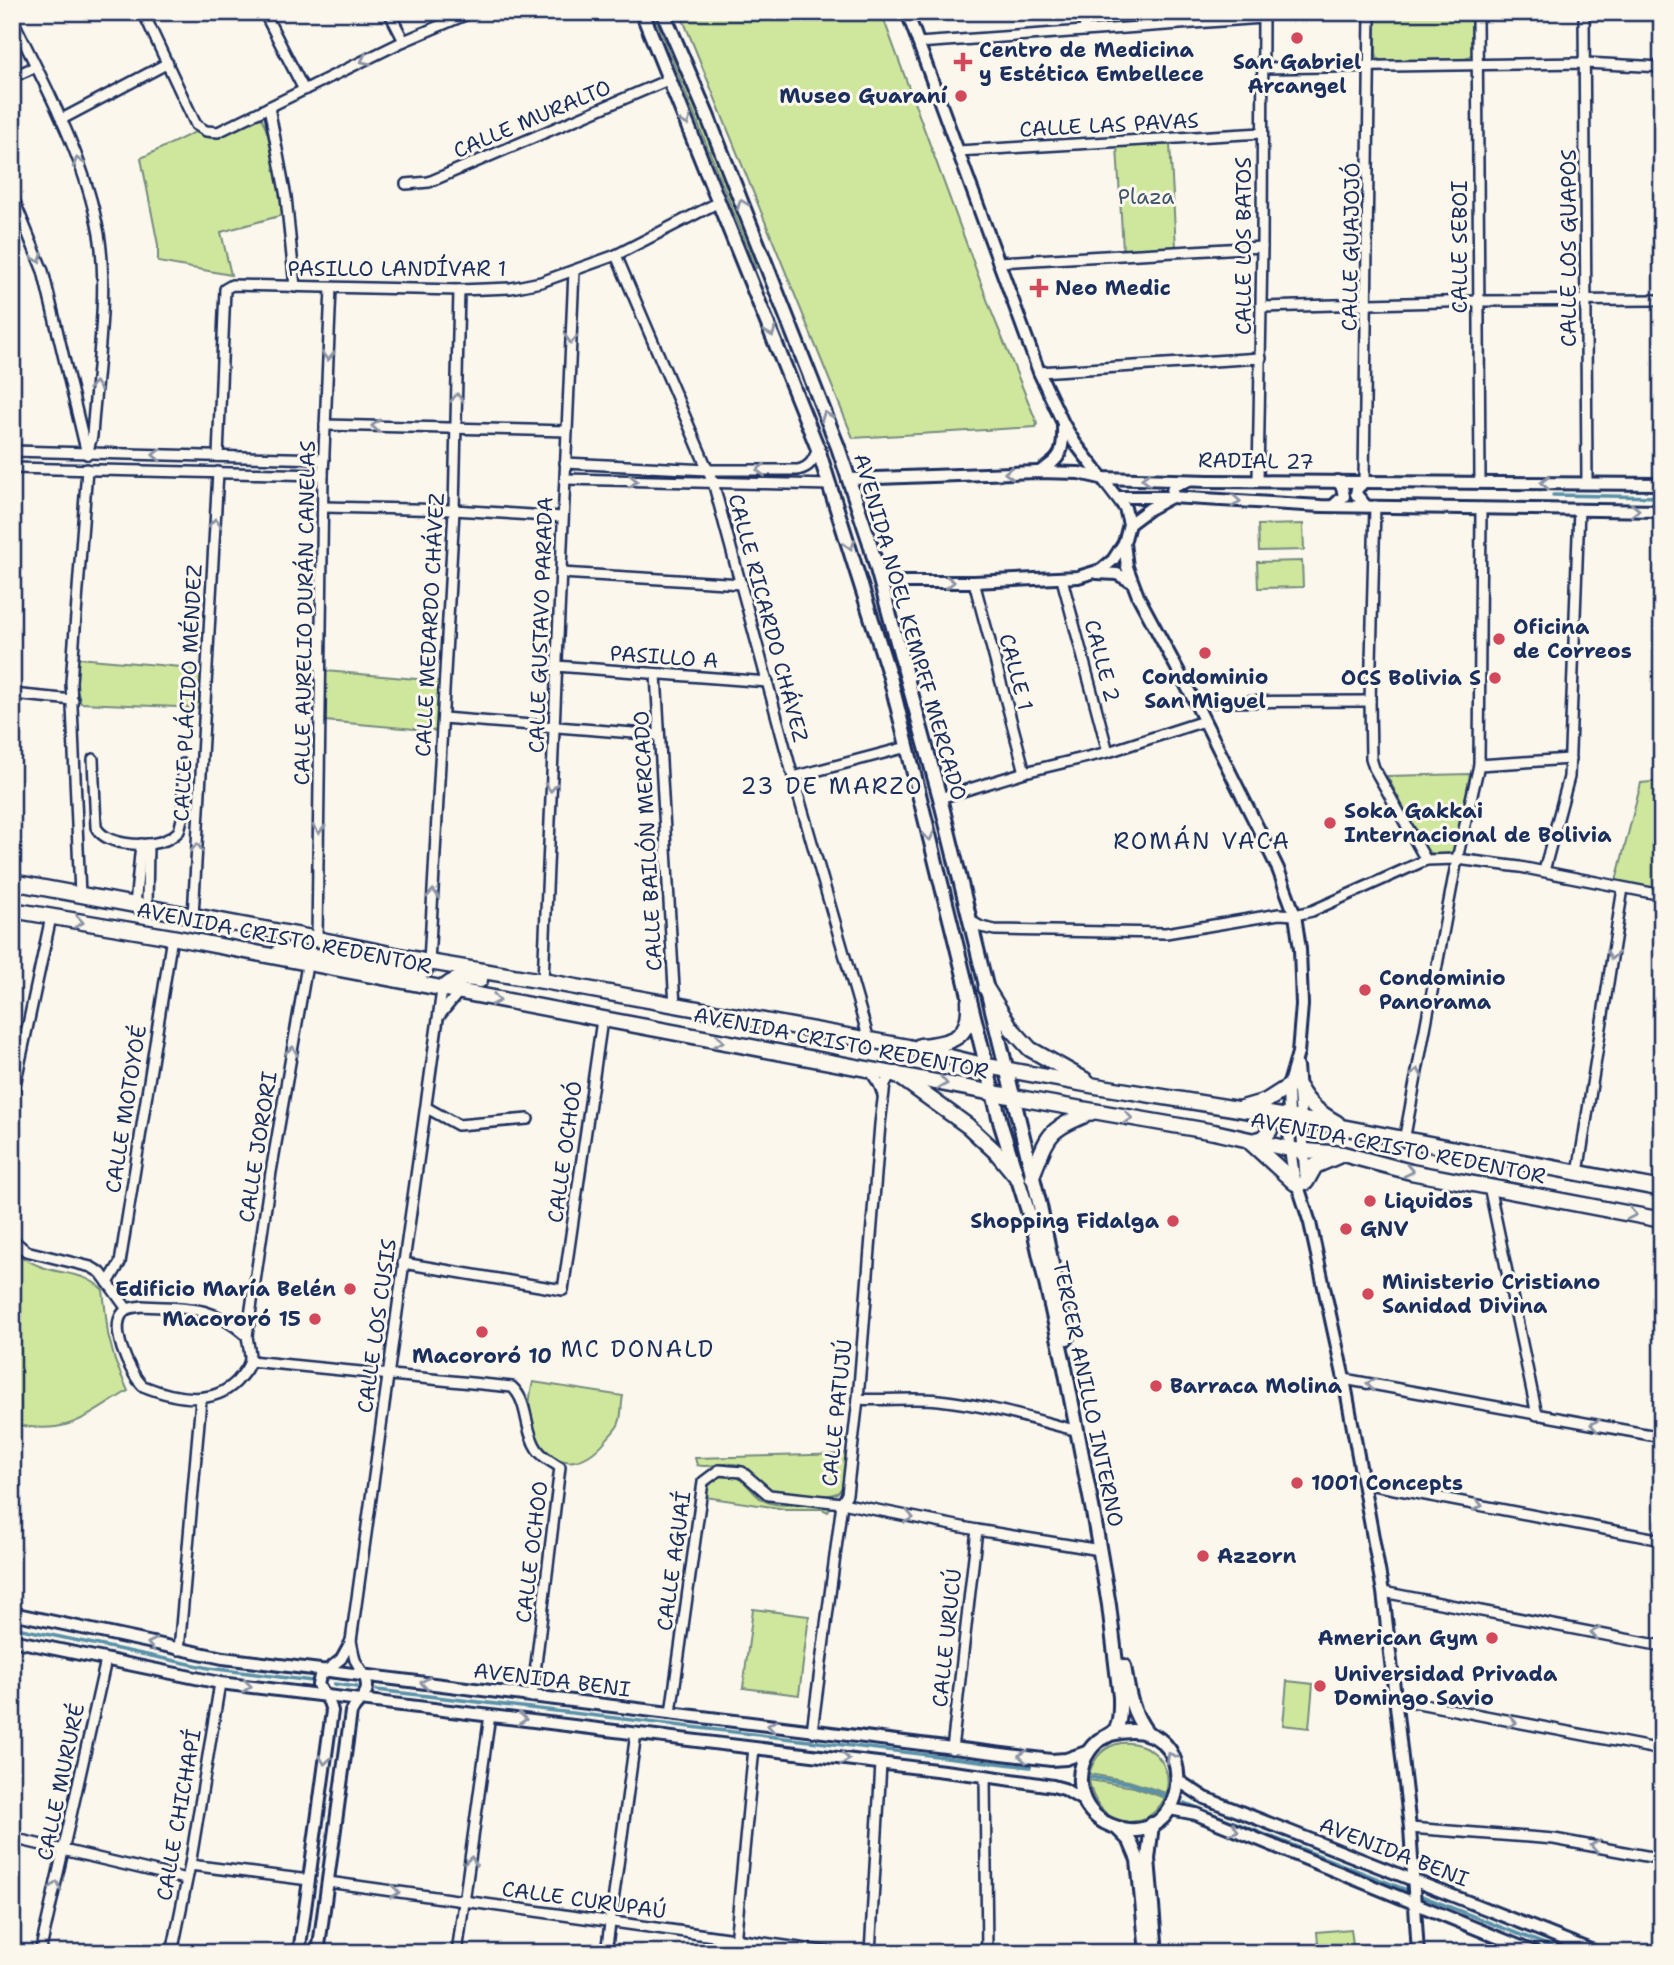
<svg xmlns="http://www.w3.org/2000/svg" width="1674" height="1965" viewBox="0 0 1674 1965" font-family="'Shantell Sans',sans-serif">
	<rect width="100%" height="100%" fill="#fbf7ec"/>
	<filter id="ink" filterUnits="userSpaceOnUse"><feTurbulence type="fractalNoise" baseFrequency=".0143" numOctaves="2"/><feDisplacementMap in="SourceGraphic" scale="14" xChannelSelector="R" yChannelSelector="G"/><feConvolveMatrix kernelMatrix="1 2 1 2 8 2 1 2 1" color-interpolation-filters="sRGB"/></filter>
	<g filter="url(#ink)">
		<g fill="#cfe79d" stroke="#758b7e" stroke-width="2">
			<polygon points="653,12 658,12 661,19 761,263 759,267 756,268 753,260"/>
			<polygon points="680,12 881,12 992,313 1037,423 1036,427 853,438"/>
			<polygon points="1376,12 1473,12 1473,53 1465,60 1381,61 1377,58 1376,52"/>
			<path d="M256 118 262 119C275 149 279 183 283 215L221 232 231 275 158 262V245L141 158 197 131 210 138Z"/>
			<polygon points="1170,144 1176,247 1123,250 1117,146"/>
			<polygon points="1303,524 1304,550 1259,551 1258,525"/>
			<polygon points="1302,561 1303,587 1258,588 1257,562"/>
			<polygon points="78,658 204,669 202,708 81,703 76,686"/>
			<polygon points="325,671 439,681 437,731 325,721"/>
			<path d="M1470 774 1456 849C1446 856 1435 857 1425 849L1387 776Z"/>
			<polygon points="1662,781 1662,891 1616,881 1641,783"/>
			<path d="M12 1251C22 1258 31 1263 42 1267 64 1275 86 1272 103 1290L108 1334 115 1361 128 1391C83 1418 68 1436 12 1424Z"/>
			<path d="M533 1382 623 1396C621 1404 622 1415 619 1423 617 1429 610 1435 606 1440 561 1494 517 1435 533 1382Z"/>
			<path d="M849 1454 842 1488C838 1492 839 1493 834 1494 822 1498 779 1494 769 1489 757 1483 753 1468 739 1465 724 1460 712 1469 697 1465L695 1458Z"/>
			<path d="M733 1475C747 1480 751 1493 763 1500 783 1511 810 1498 830 1508L828 1512 822 1509H785L705 1497C709 1480 715 1476 733 1475Z"/>
			<polygon points="753,1609 809,1616 799,1695 743,1688"/>
			<polygon points="1287,1681 1313,1684 1309,1728 1283,1725"/>
			<path d="M1121 1743C1150 1740 1174 1764 1166 1793L1129 1781 1089 1774C1094 1757 1104 1746 1121 1743Z"/>
			<path d="M1089 1780 1134 1787 1165 1798C1143 1838 1095 1825 1089 1780Z"/>
			<polygon points="1351,1929 1354,1952 1319,1953 1317,1932"/>
		</g>
		<g fill="none" stroke-linecap="round" stroke-linejoin="round">
			<g stroke="#5891a9" stroke-width="3.5">
				<polyline points="1553,495 1662,497"/>
				<polyline points="12,1627 209,1668 312,1681"/>
				<polyline points="334,1684 357,1687"/>
				<polyline points="377,1690 1030,1767"/>
				<polyline points="1089,1777 1129,1783 1167,1796"/>
				<polyline points="1185,1803 1567,1953"/>
			</g>
			<g stroke="#1b2f5e" stroke-width="14">
				<g id="minor">
					<polyline points="143,12 196,125 206,131 218,132 404,41 472,12"/>
					<polyline points="264,12 304,90"/>
					<polyline points="389,12 404,41"/>
					<polyline points="1084,12 1085,31"/>
					<polyline points="1477,12 1480,482"/>
					<polyline points="1584,12 1587,483"/>
					<path d="M12 18C46 87 85 157 99 234 109 293 96 375 92 436L87 454"/>
					<polyline points="918,43 1263,18"/>
					<polyline points="1262,68 1585,63 1662,67"/>
					<polyline points="12,77 35,67"/>
					<polyline points="269,107 286,197 295,287"/>
					<polyline points="62,119 168,63"/>
					<polyline points="958,151 1262,133"/>
					<polyline points="406,184 429,182 670,79"/>
					<polyline points="12,195 43,271 87,454"/>
					<polyline points="616,255 713,482 793,777 869,1040"/>
					<polyline points="998,262 1262,247"/>
					<polyline points="1262,307 1478,301 1662,300"/>
					<polyline points="1039,372 1261,358"/>
					<polyline points="325,425 567,431"/>
					<polyline points="12,451 324,459"/>
					<polyline points="218,456 225,289 232,285 459,290 511,288 541,282 616,255 719,202"/>
					<path d="M565 463 708 470H798C810 467 813 461 818 449"/>
					<polyline points="12,468 323,475"/>
					<polyline points="565,479 831,485"/>
					<polyline points="1258,480 1262,247 1263,12"/>
					<polyline points="1364,482 1370,12"/>
					<polyline points="1375,506 1370,701 1371,758 1374,768 1426,860"/>
					<polyline points="323,507 454,510 563,517"/>
					<polyline points="561,573 742,584"/>
					<polyline points="1062,579 1108,752"/>
					<polyline points="974,582 1025,772"/>
					<polyline points="556,666 768,682"/>
					<polyline points="656,674 675,1006"/>
					<polyline points="12,694 73,700"/>
					<polyline points="1195,702 1370,701"/>
					<polyline points="443,718 659,735"/>
					<path d="M93 759 96 827C105 845 142 847 160 842 167 840 174 836 179 831L183 815V764"/>
					<polyline points="1479,765 1570,759"/>
					<polyline points="793,777 907,747"/>
					<polyline points="940,798 1025,772 1108,752 1204,721"/>
					<polyline points="1544,871 1569,777 1579,509"/>
					<polyline points="80,895 71,682 87,469"/>
					<polyline points="135,905 141,844"/>
					<polyline points="147,907 148,844"/>
					<polyline points="193,916 218,472"/>
					<polyline points="969,920 981,927 995,930 1166,933 1279,914 1295,915 1312,911 1426,860 1457,859 1520,867 1662,895"/>
					<polyline points="317,939 323,475 331,288"/>
					<polyline points="429,962 454,510 459,290"/>
					<polyline points="543,981 574,271"/>
					<polyline points="440,1015 458,993"/>
					<polyline points="869,1069 879,1084 883,1095"/>
					<polyline points="12,1099 51,917"/>
					<polyline points="427,1108 458,1125 528,1119"/>
					<polyline points="1404,1141 1457,859 1479,765 1481,508"/>
					<polyline points="1578,1173 1623,888"/>
					<polyline points="1489,1186 1537,1415"/>
					<polyline points="12,1239 26,1251 91,1267 101,1273 127,1309"/>
					<polyline points="403,1263 563,1290 602,1020"/>
					<polyline points="108,1283 120,1263 172,937"/>
					<path d="M142 1306C188 1309 211 1304 247 1336 248 1343 250 1352 250 1358 250 1367 242 1375 236 1382 211 1407 173 1398 143 1386 130 1374 106 1324 126 1310 130 1307 138 1307 142 1306Z"/>
					<polyline points="247,1336 271,1172 307,965"/>
					<path d="M250 1361 512 1387C529 1402 524 1430 537 1449 542 1457 552 1462 560 1467L532 1697"/>
					<polyline points="1344,1379 1662,1437"/>
					<path d="M858 1399C885 1401 912 1397 939 1400 986 1405 1032 1419 1078 1431"/>
					<polyline points="1363,1483 1662,1540"/>
					<polyline points="1383,1592 1662,1646"/>
					<polyline points="179,1650 201,1399"/>
					<polyline points="327,1670 341,1659 351,1641"/>
					<polyline points="364,1675 355,1660 351,1641 442,990"/>
					<polyline points="1397,1699 1662,1750"/>
					<polyline points="671,1713 703,1482 719,1470 742,1472 769,1495 842,1503 977,1530 1100,1550"/>
					<polyline points="812,1731 842,1503 847,1494 858,1399 880,1124 885,1084 891,1073"/>
					<polyline points="952,1749 977,1530"/>
					<polyline points="985,1776 987,1953"/>
					<polyline points="1410,1828 1554,1839 1662,1859"/>
					<polyline points="12,1838 186,1879"/>
					<polyline points="190,1865 309,1880"/>
					<polyline points="328,1882 835,1953"/>
					<polyline points="40,1953 106,1660"/>
					<polyline points="172,1953 190,1865 220,1683"/>
					<polyline points="457,1953 490,1715"/>
					<polyline points="606,1953 636,1733"/>
					<polyline points="734,1953 754,1748"/>
					<polyline points="870,1953 881,1764"/>
				</g>
			</g>
			<g stroke="#1b2f5e" stroke-width="16">
				<g id="tertiary">
					<polyline points="907,12 1039,372 1063,423 1075,443 1125,508 1129,524 1124,543 1127,567 1138,596 1195,702 1264,840 1278,869 1295,915 1300,949 1302,1005 1298,1053 1288,1087 1290,1149 1295,1183 1299,1189 1310,1223 1344,1379 1383,1592 1410,1828 1418,1953"/>
					<path d="M1039 472C1062 459 1064 451 1063 425"/>
					<polyline points="850,479 1038,472 1079,473 1101,478 1209,481 1662,484"/>
					<polyline points="1364,482 1357,489 1356,494 1366,506"/>
					<polyline points="1119,497 1171,497 1321,506 1662,511"/>
					<polyline points="1333,506 1344,496 1342,487 1337,481"/>
					<polyline points="1129,524 1149,509 1171,497 1173,487 1185,482"/>
					<polyline points="1097,573 1117,574 1132,582"/>
					<polyline points="882,582 974,582 1078,577 1101,570 1113,560 1124,543"/>
					<polyline points="1297,1066 1306,1182"/>
					<polyline points="12,1613 223,1658 1051,1760 1066,1759 1089,1751"/>
					<polyline points="12,1640 220,1683 985,1776 1053,1786 1064,1789 1084,1801"/>
					<polyline points="1179,1781 1205,1798 1598,1953"/>
					<polyline points="1170,1809 1196,1814 1536,1953"/>
					<polyline points="299,1953 332,1711 329,1702 318,1685 320,1676 327,1670"/>
					<path d="M318 1953 351 1712C360 1698 373 1693 364 1675"/>
				</g>
			</g>
			<g stroke="#1b2f5e" stroke-width="18">
				<g id="secondary">
					<path d="M642 12 818 449 890 677 1001 1125 1034 1230 1065 1368 1093 1512 1109 1605 1120 1697C1120 1707 1121 1720 1116 1729 1112 1735 1104 1737 1098 1741 1084 1753 1077 1772 1081 1790 1084 1806 1095 1819 1110 1825 1192 1859 1207 1709 1111 1734"/>
					<polyline points="663,12 707,115 838,447 869,540 940,798 1040,1206 1067,1338"/>
					<path d="M1124 1666C1128 1692 1131 1712 1148 1734"/>
					<polyline points="1152,1824 1148,1859 1156,1953"/>
					<polyline points="1118,1829 1130,1841 1138,1860 1147,1953"/>
				</g>
			</g>
			<g stroke="#1b2f5e" stroke-width="19">
				<g id="primary">
					<polyline points="12,882 317,939 429,962 543,981 908,1047 987,1066 1096,1086 1300,1119 1662,1189"/>
					<polyline points="12,910 172,937 1030,1100 1214,1132 1294,1150 1343,1154 1411,1172 1662,1220"/>
					<polyline points="280,950 412,973 424,971 429,962"/>
					<polyline points="986,988 1011,1028 1030,1049 1085,1080"/>
					<path d="M442 990C454 977 464 977 480 980"/>
					<path d="M920 1046C953 1043 971 1038 969 1001"/>
					<polyline points="896,1074 968,1126 997,1153 1016,1176"/>
					<path d="M1299 1088C1308 1105 1321 1114 1337 1123"/>
					<polyline points="1242,1108 1266,1101 1288,1087"/>
					<polyline points="1253,1141 1264,1138 1270,1130 1266,1117 1258,1114"/>
					<polyline points="1250,1142 1295,1183"/>
					<path d="M1032 1176C1050 1131 1047 1131 1092 1112"/>
					<polyline points="1306,1182 1315,1166 1338,1156"/>
				</g>
			</g>
			<use href="#minor" stroke="#fbf7ec" stroke-width="9"/>
			<use href="#tertiary" stroke="#fbf7ec" stroke-width="10"/>
			<use href="#secondary" stroke="#fbf7ec" stroke-width="12"/>
			<use href="#primary" stroke="#fbf7ec" stroke-width="14"/>
		</g>
		<defs><path id="oneway-chevron" d="M-2-3.5L2.5 0L-2 3.5" fill="none" stroke-width="1.6" stroke-linecap="round" stroke-linejoin="round" transform="scale(1.75)"/></defs>
		<g stroke="#8b93a5">
			<use href="#oneway-chevron" transform="translate(365 60) rotate(154)"/>
			<use href="#oneway-chevron" transform="translate(686 121) rotate(68)"/>
			<use href="#oneway-chevron" transform="translate(78 162) rotate(-107)"/>
			<use href="#oneway-chevron" transform="translate(742 204) rotate(-111)"/>
			<use href="#oneway-chevron" transform="translate(38 258) rotate(70)"/>
			<use href="#oneway-chevron" transform="translate(771 332) rotate(68)"/>
			<use href="#oneway-chevron" transform="translate(571 339) rotate(93)"/>
			<use href="#oneway-chevron" transform="translate(328 356) rotate(92)"/>
			<use href="#oneway-chevron" transform="translate(95 386) rotate(-86)"/>
			<use href="#oneway-chevron" transform="translate(457 398) rotate(-89)"/>
			<use href="#oneway-chevron" transform="translate(826 416) rotate(-111)"/>
			<use href="#oneway-chevron" transform="translate(376 426) rotate(-178)"/>
			<use href="#oneway-chevron" transform="translate(157 455) rotate(-179)"/>
			<use href="#oneway-chevron" transform="translate(761 470) rotate(180)"/>
			<use href="#oneway-chevron" transform="translate(1009 473) rotate(178)"/>
			<use href="#oneway-chevron" transform="translate(1146 479) rotate(-179)"/>
			<use href="#oneway-chevron" transform="translate(633 481) rotate(1)"/>
			<use href="#oneway-chevron" transform="translate(1545 483) rotate(-179)"/>
			<use href="#oneway-chevron" transform="translate(1236 501) rotate(3)"/>
			<use href="#oneway-chevron" transform="translate(1635 510) rotate(1)"/>
			<use href="#oneway-chevron" transform="translate(215 523) rotate(-87)"/>
			<use href="#oneway-chevron" transform="translate(850 545) rotate(73)"/>
			<use href="#oneway-chevron" transform="translate(950 582)"/>
			<use href="#oneway-chevron" transform="translate(551 787) rotate(93)"/>
			<use href="#oneway-chevron" transform="translate(319 829) rotate(91)"/>
			<use href="#oneway-chevron" transform="translate(929 836) rotate(76)"/>
			<use href="#oneway-chevron" transform="translate(197 848) rotate(-87)"/>
			<use href="#oneway-chevron" transform="translate(433 894) rotate(-87)"/>
			<use href="#oneway-chevron" transform="translate(79 922) rotate(10)"/>
			<use href="#oneway-chevron" transform="translate(1612 955) rotate(99)"/>
			<use href="#oneway-chevron" transform="translate(496 1000) rotate(11)"/>
			<use href="#oneway-chevron" transform="translate(719 1041) rotate(10)"/>
			<use href="#oneway-chevron" transform="translate(292 1051) rotate(-80)"/>
			<use href="#oneway-chevron" transform="translate(1417 1073) rotate(-79)"/>
			<use href="#oneway-chevron" transform="translate(943 1083) rotate(11)"/>
			<use href="#oneway-chevron" transform="translate(1128 1118) rotate(9)"/>
			<use href="#oneway-chevron" transform="translate(1409 1171) rotate(13)"/>
			<use href="#oneway-chevron" transform="translate(1632 1214) rotate(11)"/>
			<use href="#oneway-chevron" transform="translate(1371 1384) rotate(-169)"/>
			<use href="#oneway-chevron" transform="translate(1595 1425) rotate(-170)"/>
			<use href="#oneway-chevron" transform="translate(1478 1505) rotate(11)"/>
			<use href="#oneway-chevron" transform="translate(909 1517) rotate(12)"/>
			<use href="#oneway-chevron" transform="translate(1595 1633) rotate(-169)"/>
			<use href="#oneway-chevron" transform="translate(152 1644) rotate(-168)"/>
			<use href="#oneway-chevron" transform="translate(425 1683) rotate(-172)"/>
			<use href="#oneway-chevron" transform="translate(247 1686) rotate(6)"/>
			<use href="#oneway-chevron" transform="translate(522 1719) rotate(7)"/>
			<use href="#oneway-chevron" transform="translate(1512 1722) rotate(11)"/>
			<use href="#oneway-chevron" transform="translate(772 1726) rotate(-173)"/>
			<use href="#oneway-chevron" transform="translate(1023 1756) rotate(-174)"/>
			<use href="#oneway-chevron" transform="translate(1171 1757) rotate(-119)"/>
			<use href="#oneway-chevron" transform="translate(845 1759) rotate(7)"/>
			<use href="#oneway-chevron" transform="translate(325 1760) rotate(98)"/>
			<use href="#oneway-chevron" transform="translate(1234 1830) rotate(23)"/>
			<use href="#oneway-chevron" transform="translate(1595 1846) rotate(-169)"/>
			<use href="#oneway-chevron" transform="translate(471 1861) rotate(-83)"/>
			<use href="#oneway-chevron" transform="translate(56 1886) rotate(-77)"/>
			<use href="#oneway-chevron" transform="translate(395 1892) rotate(8)"/>
		</g>
	</g>
	<g fill="#d1495b" stroke="#fbf7ec" stroke-width="2.5">
		<circle cx="1297" cy="38" r="7"/>
		<path d="M959.5 51.5h7v7h7v7h-7v7h-7v-7h-7v-7h7z"/>
		<circle cx="961" cy="96" r="7"/>
		<path d="M1035.5 277.5h7v7h7v7h-7v7h-7v-7h-7v-7h7z"/>
		<circle cx="1499" cy="639" r="7"/>
		<circle cx="1205" cy="653" r="7"/>
		<circle cx="1495" cy="678" r="7"/>
		<circle cx="1330" cy="823" r="7"/>
		<circle cx="1365" cy="990" r="7"/>
		<circle cx="1370" cy="1201" r="7"/>
		<circle cx="1173" cy="1221" r="7"/>
		<circle cx="1346" cy="1229" r="7"/>
		<circle cx="350" cy="1289" r="7"/>
		<circle cx="1368" cy="1294" r="7"/>
		<circle cx="315" cy="1319" r="7"/>
		<circle cx="482" cy="1332" r="7"/>
		<circle cx="1156" cy="1386" r="7"/>
		<circle cx="1297" cy="1483" r="7"/>
		<circle cx="1203" cy="1556" r="7"/>
		<circle cx="1492" cy="1638" r="7"/>
		<circle cx="1320" cy="1686" r="7"/>
	</g>
	<g text-anchor="middle" dominant-baseline="central" stroke-width="6" stroke-linejoin="round" paint-order="stroke">
		<g font-size="21" font-weight="bold" fill="#1b2f5e" stroke="#fbf7ec" text-anchor="start">
			<text x="979" y="50">Centro de Medicina<tspan x="979" dy="24">y Estética Embellece</tspan></text>
			<text x="1297" y="62" text-anchor="middle">San Gabriel<tspan x="1297" dy="24">Arcangel</tspan></text>
			<text x="947" y="96" text-anchor="end">Museo Guaraní</text>
			<text x="1055" y="288">Neo Medic</text>
			<text x="1513" y="627">Oficina<tspan x="1513" dy="24">de Correos</tspan></text>
			<text x="1205" y="677" text-anchor="middle">Condominio<tspan x="1205" dy="24">San Miguel</tspan></text>
			<text x="1481" y="678" text-anchor="end">OCS Bolivia S</text>
			<text x="1344" y="811">Soka Gakkai<tspan x="1344" dy="24">Internacional de Bolivia</tspan></text>
			<text x="1379" y="978">Condominio<tspan x="1379" dy="24">Panorama</tspan></text>
			<text x="1384" y="1201">Liquidos</text>
			<text x="1159" y="1221" text-anchor="end">Shopping Fidalga</text>
			<text x="1360" y="1229">GNV</text>
			<text x="1382" y="1282">Ministerio Cristiano<tspan x="1382" dy="24">Sanidad Divina</tspan></text>
			<text x="336" y="1289" text-anchor="end">Edificio María Belén</text>
			<text x="301" y="1319" text-anchor="end">Macororó 15</text>
			<text x="482" y="1356" text-anchor="middle">Macororó 10</text>
			<text x="1170" y="1386">Barraca Molina</text>
			<text x="1311" y="1483">1001 Concepts</text>
			<text x="1217" y="1556">Azzorn</text>
			<text x="1478" y="1638" text-anchor="end">American Gym</text>
			<text x="1334" y="1674">Universidad Privada<tspan x="1334" dy="24">Domingo Savio</tspan></text>
		</g>
		<g font-size="21" fill="#1b2f5e" stroke="#fbf7ec">
			<text transform="translate(532 119) rotate(-23)">CALLE MURALTO</text>
			<text transform="translate(1109 125) rotate(-3)">CALLE LAS PAVAS</text>
			<text transform="translate(1244 246) rotate(-90)">CALLE LOS BATOS</text>
			<text transform="translate(1351 247) rotate(-89)">CALLE GUAJOJÓ</text>
			<text transform="translate(1460 247) rotate(-90)">CALLE SEBOI</text>
			<text transform="translate(1569 248) rotate(-90)">CALLE LOS GUAPOS</text>
			<text x="397" y="269">PASILLO LANDÍVAR 1</text>
			<text transform="translate(1256 461) rotate(1)">RADIAL 27</text>
			<text transform="translate(305 613) rotate(-89)">CALLE AURELIO DURÁN CANELAS</text>
			<text transform="translate(768 618) rotate(75)">CALLE RICARDO CHÁVEZ</text>
			<text transform="translate(430 625) rotate(-87)">CALLE MEDARDO CHÁVEZ</text>
			<text transform="translate(541 625) rotate(-88)">CALLE GUSTAVO PARADA</text>
			<text transform="translate(910 627) rotate(74)">AVENIDA NOEL KEMPFF MERCADO</text>
			<text transform="translate(664 657) rotate(4)">PASILLO A</text>
			<text transform="translate(1102 661) rotate(75)">CALLE 2</text>
			<text transform="translate(1016 672) rotate(75)">CALLE 1</text>
			<text transform="translate(188 693) rotate(-87)">CALLE PLÁCIDO MÉNDEZ</text>
			<text transform="translate(648 841) rotate(-93)">CALLE BAILÓN MERCADO</text>
			<text transform="translate(284 938) rotate(11)">AVENIDA CRISTO REDENTOR</text>
			<text transform="translate(841 1043) rotate(11)">AVENIDA CRISTO REDENTOR</text>
			<text transform="translate(126 1109) rotate(-81)">CALLE MOTOYOÉ</text>
			<text transform="translate(258 1147) rotate(-81)">CALLE JORORI</text>
			<text transform="translate(1398 1148) rotate(11)">AVENIDA CRISTO REDENTOR</text>
			<text transform="translate(565 1152) rotate(-82)">CALLE OCHOÓ</text>
			<text transform="translate(377 1326) rotate(-82)">CALLE LOS CUSIS</text>
			<text transform="translate(1088 1394) rotate(78)">TERCER ANILLO INTERNO</text>
			<text transform="translate(837 1413) rotate(-84)">CALLE PATUJÚ</text>
			<text transform="translate(532 1552) rotate(-83)">CALLE OCHOO</text>
			<text transform="translate(674 1561) rotate(-82)">CALLE AGUAÍ</text>
			<text transform="translate(947 1638) rotate(-84)">CALLE URUCÚ</text>
			<text transform="translate(552 1680) rotate(7)">AVENIDA BENI</text>
			<text transform="translate(61 1782) rotate(-78)">CALLE MURURÉ</text>
			<text transform="translate(179 1815) rotate(-80)">CALLE CHICHAPÍ</text>
			<text transform="translate(1394 1852) rotate(21)">AVENIDA BENI</text>
			<text transform="translate(584 1900) rotate(8)">CALLE CURUPAÚ</text>
		</g>
		<g font-size="21" fill="#3f546b" stroke="#fbf7ec">
			<text x="1146" y="197">Plaza</text>
		</g>
		<g font-size="23" letter-spacing="2" fill="#1b2f5e" stroke="#fbf7ec">
			<text x="832" y="786">23 DE MARZO</text>
			<text x="1202" y="841">ROMÁN VACA</text>
			<text x="638" y="1349">MC DONALD</text>
		</g>
	</g>
	<rect width="1674" height="1965" fill="none" stroke="#fbf7ec" stroke-width="42"/>
	<rect x="21" y="21" width="1632" height="1923" fill="none" stroke="#1b2f5e" stroke-width="2.5" filter="url(#ink)"/>
</svg>
